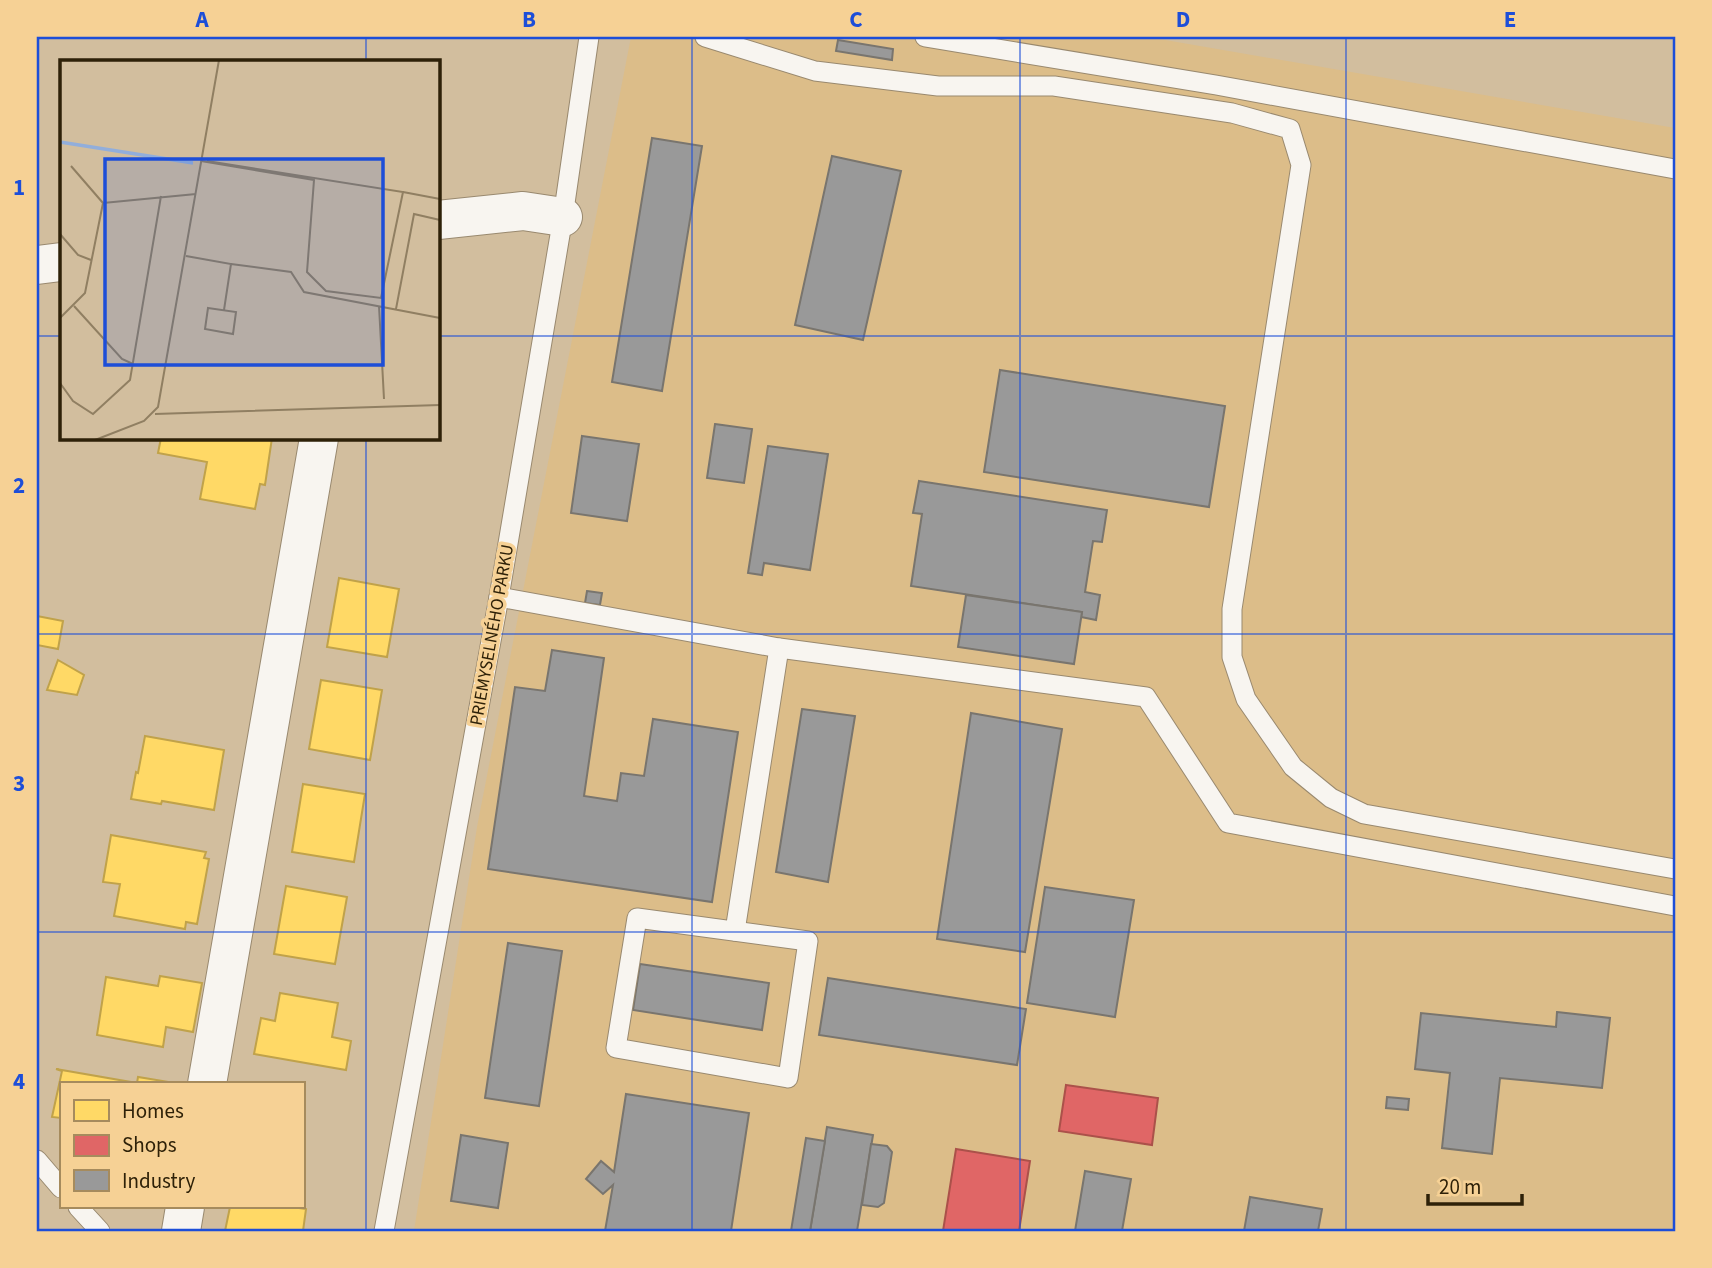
<svg xmlns="http://www.w3.org/2000/svg" width="1712" height="1268" viewBox="0 0 1712 1268" font-family="'Source Sans 3',sans-serif">
	<rect width="100%" height="100%" fill="#d2be9e"/>
	<polygon fill="#dcbd89" points="631,37 1148,37 1675,128 1675,1231 414,1231 477,827"/>
	<g fill="#ffd966" stroke="#c0a24a" stroke-width="2">
		<polygon points="161,438 272,438 265,485 260,484 255,509 200,499 207,462 158,453"/>
		<polygon points="339,578 399,589 387,657 327,647"/>
		<polygon points="37,616 63,621 58,649 37,645"/>
		<polygon points="58,660 84,675 77,695 47,690"/>
		<polygon points="321,680 382,690 370,760 309,749"/>
		<polygon points="145,736 224,750 214,810 162,801 161,804 131,799 136,772 138,773"/>
		<polygon points="303,784 365,794 354,862 292,852"/>
		<polygon points="111,835 206,852 204,858 209,859 197,924 186,922 185,929 114,916 120,884 103,882"/>
		<polygon points="286,886 347,897 335,964 274,954"/>
		<polygon points="160,976 202,983 193,1032 166,1027 163,1047 97,1035 106,977 158,986"/>
		<polygon points="280,993 338,1003 332,1037 351,1041 346,1070 254,1054 261,1018 275,1021"/>
		<polygon points="56,1069 137,1083 138,1077 169,1082 169,1084 61,1084 61,1118 52,1117 62,1071"/>
		<polygon points="230,1207 292,1207 306,1209 303,1231 225,1231"/>
	</g>
	<g fill="#e06666" stroke="#ab514a" stroke-width="2">
		<polygon points="1066,1085 1158,1098 1152,1145 1059,1131"/>
		<polygon points="956,1149 1030,1161 1019,1231 943,1231"/>
	</g>
	<g fill="#999" stroke="#79756e" stroke-width="2">
		<polygon points="838,40 893,49 892,60 836,51"/>
		<polygon points="652,138 702,146 662,391 612,382"/>
		<polygon points="832,156 901,171 863,340 795,325"/>
		<polygon points="1000,370 1225,406 1209,507 984,472"/>
		<polygon points="715,424 752,429 744,483 707,478"/>
		<polygon points="582,436 639,444 627,521 571,513"/>
		<polygon points="768,446 828,454 810,570 764,563 762,575 748,573"/>
		<polygon points="919,481 1107,510 1102,542 1093,541 1085,592 1100,595 1096,620 1081,617 1082,612 911,586 922,514 913,513"/>
		<polygon points="587,591 602,593 600,605 585,603"/>
		<polygon points="966,595 1082,612 1074,664 958,647"/>
		<polygon points="552,650 604,658 584,796 617,801 621,773 644,776 653,719 738,732 712,902 488,869 515,687 545,691"/>
		<polygon points="802,709 855,716 828,882 776,872"/>
		<polygon points="971,713 1062,729 1025,952 937,939"/>
		<polygon points="1045,887 1134,900 1115,1017 1027,1003"/>
		<polygon points="508,943 562,951 539,1106 485,1098"/>
		<polygon points="640,964 769,983 762,1030 633,1010"/>
		<polygon points="828,978 1026,1009 1017,1065 819,1035"/>
		<polygon points="1557,1012 1610,1018 1602,1088 1500,1078 1492,1154 1442,1148 1450,1073 1415,1069 1421,1013 1556,1027"/>
		<polygon points="626,1094 749,1113 731,1231 605,1231 613,1185 603,1194 586,1179 601,1161 614,1172"/>
		<polygon points="1387,1097 1409,1099 1408,1110 1386,1108"/>
		<polygon points="827,1127 873,1135 857,1231 810,1231"/>
		<polygon points="461,1135 508,1143 498,1208 451,1201"/>
		<polygon points="806,1138 825,1141 810,1231 791,1231"/>
		<polygon points="871,1144 887,1146 892,1152 884,1203 878,1207 862,1205"/>
		<polygon points="1085,1171 1131,1179 1122,1231 1075,1231"/>
		<polygon points="1250,1197 1322,1209 1318,1231 1244,1231"/>
	</g>
	<g fill="none" stroke-linecap="round" stroke-linejoin="round">
		<g stroke="#99896f" stroke-width="21">
			<g id="lane">
				<polyline points="705,37 815,71 938,86 1054,86 1232,113 1290,129 1301,165 1232,609 1232,657 1246,699 1293,767 1331,798 1364,814 1675,869"/>
				<polyline points="925,37 1216,85 1675,169"/>
				<polyline points="499,597 779,648 735,931"/>
				<polyline points="779,648 1146,697 1228,823 1675,906"/>
				<polygon points="637,918 808,941 788,1078 616,1048"/>
				<polyline points="37,1160 61,1188"/>
				<polyline points="78,1207 100,1231"/>
				<polyline points="384,1231 499,597 563,217 589,37"/>
			</g>
		</g>
		<g stroke="#99896f" stroke-width="40">
			<g id="street">
				<polyline points="438,220 523,211 563,217"/>
				<polyline points="37,265 61,262"/>
				<polyline points="207,1084 319,438"/>
				<polyline points="181,1231 185,1207"/>
			</g>
		</g>
		<use href="#lane" stroke="#f8f5f0" stroke-width="19"/>
		<use href="#street" stroke="#f8f5f0" stroke-width="38"/>
	</g>
	<path fill="none" stroke="#1d4ed8" stroke-width="2" stroke-opacity="0.55" d="M366 37V61M692 37V1231M1020 37V1231M1346 37V1231M37 336H61M438 336H1675M366 438V1231M37 634H1675M37 932H1675"/>
	<g text-anchor="middle" dominant-baseline="central" stroke-width="7" stroke-linejoin="round" paint-order="stroke">
		<g font-size="18" fill="#2e2108" stroke="#f6d195">
			<text transform="translate(492 635) rotate(-80)">PRIEMYSELNÉHO PARKU</text>
		</g>
	</g>
	<g transform="translate(60 60)">
		<rect width="380" height="380" fill="#d2be9e"/>
		<path fill="none" stroke="#92aedb" stroke-width="3.5" d="M0 82 133 103"/>
		<path fill="none" stroke="#907f62" stroke-width="2" d="M141 101 254 120 247 212 266 231 321 238 343 132 147 101M11 106 43 143M343 132 380 139M43 143 136 134M0 174 18 195 31 200M126 196 171 204 164 250M171 204 231 212 244 232 380 258M14 246 62 299 73 304M319 246 324 339M148 248 176 252 173 274 145 269ZM336 249 354 154 380 160M0 258 25 233 43 143M0 323 13 341 33 354 70 320 101 136M95 354 380 345M35 380 84 361 98 347 159 0"/>
		<path fill="#1d4ed8" fill-opacity="0.15" stroke="#1d4ed8" stroke-width="3.5" d="M45 99H323V305H45Z"/>
		<rect width="380" height="380" fill="none" stroke="#2e2108" stroke-width="3.5"/>
	</g>
	<rect width="1712" height="1268" fill="none" stroke="#f6d195" stroke-width="77"/>
	<rect x="60" y="1082" width="245" height="126" fill="#f6d195" stroke="#a68b5d" stroke-width="2"/>
	<rect x="74" y="1100" width="35" height="21" fill="#ffd966" stroke="#a68b5d" stroke-width="2"/>
	<text x="122" y="1118" font-size="21" fill="#2e2108">Homes</text>
	<rect x="74" y="1135" width="35" height="21" fill="#e06666" stroke="#a68b5d" stroke-width="2"/>
	<text x="122" y="1152" font-size="21" fill="#2e2108">Shops</text>
	<rect x="74" y="1170" width="35" height="21" fill="#999999" stroke="#a68b5d" stroke-width="2"/>
	<text x="122" y="1188" font-size="21" fill="#2e2108">Industry</text>
	<path d="M1428 1194v10h94v-10" fill="none" stroke="#2e2108" stroke-width="3.5"/>
	<text x="1439" y="1194" font-size="21" fill="#2e2108" stroke="#f6d195" stroke-width="5" paint-order="stroke">20 m</text>
	<rect x="38" y="38" width="1636" height="1192" fill="none" stroke="#1d4ed8" stroke-width="2.5"/>
	<g font-size="23" text-anchor="middle" font-weight="bold" fill="#1d4ed8">
		<text x="202" y="27">A</text>
		<text x="529" y="27">B</text>
		<text x="856" y="27">C</text>
		<text x="1183" y="27">D</text>
		<text x="1510" y="27">E</text>
		<text x="19" y="195">1</text>
		<text x="19" y="493">2</text>
		<text x="19" y="791">3</text>
		<text x="19" y="1089">4</text>
	</g>
</svg>
